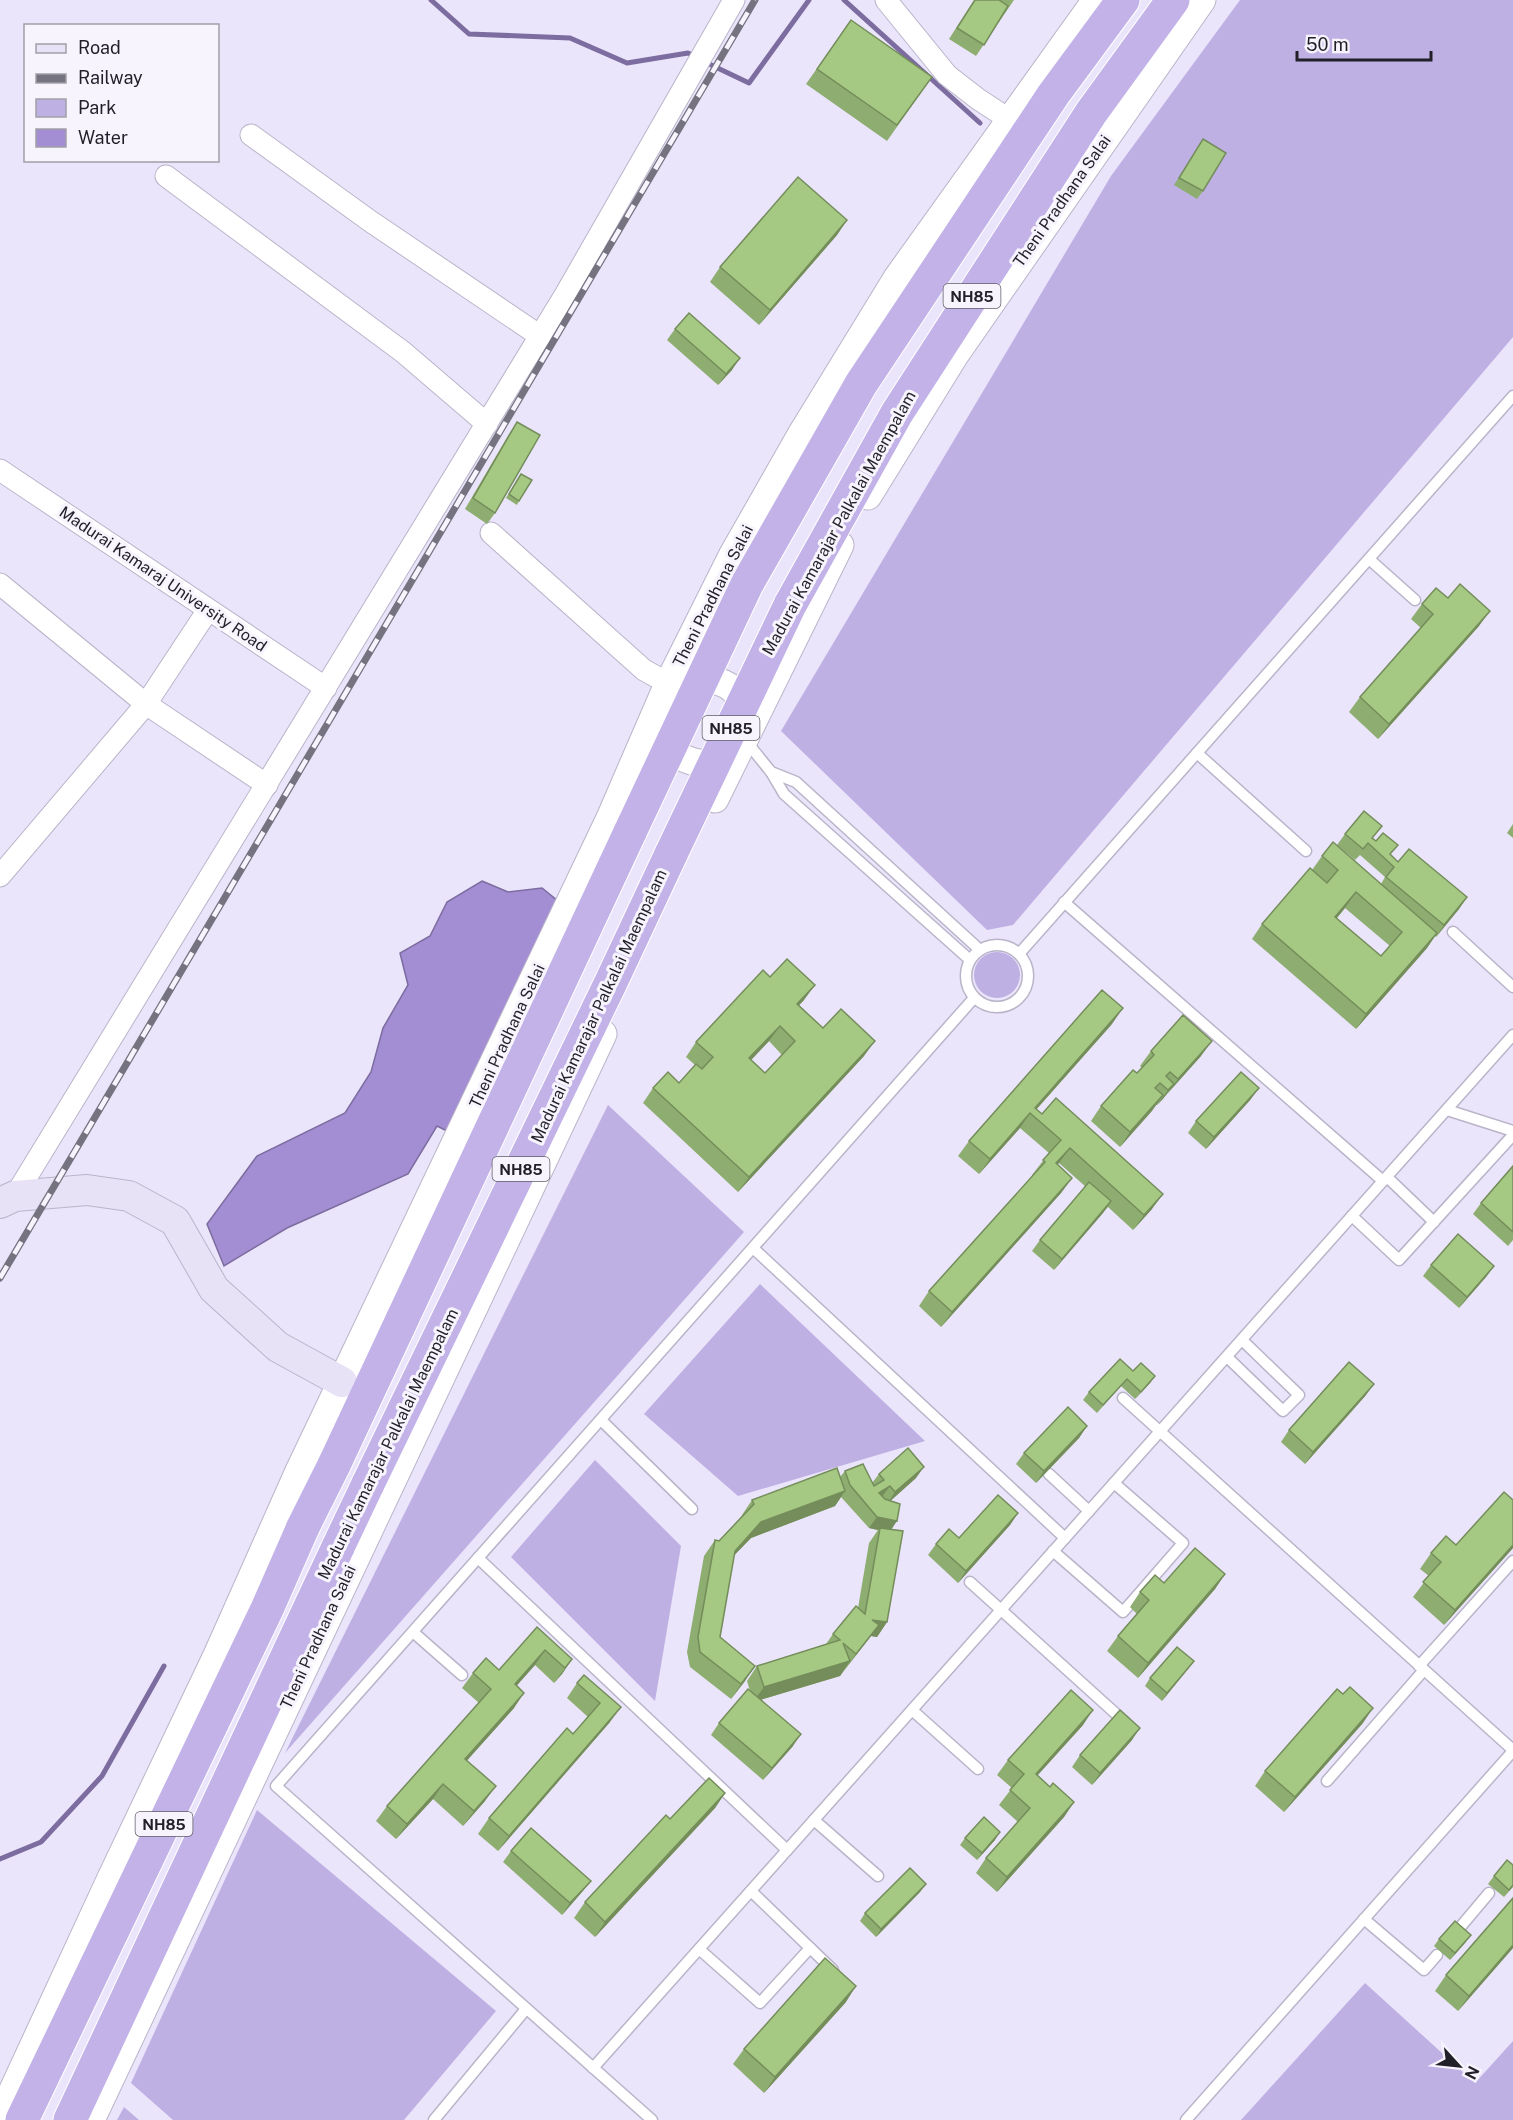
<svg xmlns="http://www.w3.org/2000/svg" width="1513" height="2120" viewBox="0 0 1513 2120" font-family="'Public Sans',sans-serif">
	<rect width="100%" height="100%" fill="#ebe5fb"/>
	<g fill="#beb0e3">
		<polygon points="1240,0 1513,0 1513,337 1013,925 987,930 781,731 1111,176"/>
		<circle cx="997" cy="975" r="23"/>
		<polygon points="608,1105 744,1232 285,1753"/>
		<polygon points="760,1284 925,1441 738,1496 644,1414"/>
		<polygon points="595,1460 681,1546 655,1701 511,1557"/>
		<polygon points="257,1810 496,2011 404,2120 173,2120 131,2083"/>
		<polygon points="1365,1983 1475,2083 1513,2041 1513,2120 1241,2120"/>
		<polygon points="124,2107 139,2120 117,2120"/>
	</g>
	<polygon fill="#a38dd3" stroke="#7c6c9f" stroke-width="1.5" points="482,881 508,892 542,888 558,901 447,1131 437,1126 408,1174 287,1228 224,1266 207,1224 257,1156 345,1113 371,1072 383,1028 408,985 400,953 430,936 447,902"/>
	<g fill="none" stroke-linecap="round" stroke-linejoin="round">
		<g stroke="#7c6c9f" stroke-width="5">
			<polyline points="431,0 469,34 570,38 627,63 688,53 697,57"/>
			<polyline points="844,0 980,123"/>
			<polyline points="705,62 749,83 809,0"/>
			<polyline points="0,1859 41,1842 102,1776 164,1666"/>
		</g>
		<g stroke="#bab4c9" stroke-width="13">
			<g id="service">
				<polyline points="1369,559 1415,600"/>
				<polyline points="746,741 771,772 784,794 970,960"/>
				<polyline points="1197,753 1306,851"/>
				<polyline points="771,772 796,782 980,950"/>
				<polyline points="1064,902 1383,1181"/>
				<polyline points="1453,932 1513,987"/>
				<circle cx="997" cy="976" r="31"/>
				<polyline points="1019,954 1513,396"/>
				<polyline points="1447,1110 1513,1131"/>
				<polyline points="1387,1177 1434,1222"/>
				<polyline points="1352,1216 1399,1260 1513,1135"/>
				<polyline points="753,1248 1065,1538"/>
				<polyline points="1227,1357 1283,1411 1299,1395 1242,1340"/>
				<polyline points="1123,1398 1513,1750"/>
				<polyline points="601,1420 692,1509"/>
				<polyline points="1049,1474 1089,1511"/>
				<polyline points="1053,1551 1123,1612 1183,1543 1114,1483"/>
				<polyline points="478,1558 787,1850"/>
				<polyline points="970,1582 1125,1722"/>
				<polyline points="413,1632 462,1675"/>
				<polyline points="1419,1666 1513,1561"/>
				<polyline points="912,1710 978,1769"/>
				<polyline points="1327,1781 1424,1670"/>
				<polyline points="814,1820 878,1876"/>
				<polyline points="751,1891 833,1970"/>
				<polyline points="1364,1919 1424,1970 1437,1955"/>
				<polyline points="1457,1931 1489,1893"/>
				<polyline points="699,1949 760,2003 810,1948"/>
				<polyline points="593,2068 1513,1035"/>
				<polyline points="434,2120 526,2009"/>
				<polyline points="652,2120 276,1786 974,998"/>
				<polyline points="1186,2120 1513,1751"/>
			</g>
		</g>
		<g stroke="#bab4c9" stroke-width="23">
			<g id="minor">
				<polyline points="886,0 947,75 978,99 1010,120"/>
				<polyline points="251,135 370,221 540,336"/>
				<polyline points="166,176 403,352 487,424"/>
				<polyline points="0,470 326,688"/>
				<polyline points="491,533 644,670 682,691"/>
				<polyline points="0,584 146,704 267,785"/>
				<polyline points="0,876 146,704 208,610"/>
				<polyline points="15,1196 565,295 734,0"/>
			</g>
		</g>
		<g stroke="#bab4c9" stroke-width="29">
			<g id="tertiary">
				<polyline points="868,496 955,355 1202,0"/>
				<path d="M703 678C715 680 733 684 738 697 746 715 726 759 706 763 698 764 686 760 680 756 655 740 671 704 687 687 691 683 698 681 703 678Z"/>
				<polyline points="715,799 840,545"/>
				<polyline points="0,2118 111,1878 218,1653 299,1471 610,818 668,684 732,556 802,433 897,278 1096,0"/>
				<polyline points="91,2120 603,1034"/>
			</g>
		</g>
		<g stroke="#bab4c9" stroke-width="32">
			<polyline id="secondary" points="0,1203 15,1196 87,1190 129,1196 175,1221 214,1289 278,1347 342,1382"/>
		</g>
		<g stroke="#fff" stroke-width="35">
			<g id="trunk">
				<polyline points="747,584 861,384 1053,95 1123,0"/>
				<polyline points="790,605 897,413 1091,113 1173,0"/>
				<polyline points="334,1465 631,830"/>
				<polyline points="367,1486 611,982 672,852"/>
				<polyline points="22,2120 267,1609 303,1527"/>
				<polyline points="70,2120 339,1545"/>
			</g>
		</g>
		<use href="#service" stroke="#fff" stroke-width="10"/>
		<use href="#minor" stroke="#fff" stroke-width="21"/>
		<use href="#tertiary" stroke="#fff" stroke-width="27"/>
		<use href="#secondary" stroke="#e8e2f6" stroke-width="30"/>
		<use href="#trunk" stroke="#c2b2e8" stroke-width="33"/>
		<g stroke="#767380" stroke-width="7">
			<polyline id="rail" points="0,1278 755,0"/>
		</g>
		<use href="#rail" stroke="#f7f4fd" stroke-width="4.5" stroke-dasharray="14" stroke-linecap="butt"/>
		<g stroke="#fff" stroke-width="35" stroke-linecap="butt">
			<g id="trunk-bridge">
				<polyline points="631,830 747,584"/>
				<polyline points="672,852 790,605"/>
				<polyline points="303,1527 334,1465"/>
				<polyline points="339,1545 367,1486"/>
			</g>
		</g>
		<use href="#trunk-bridge" stroke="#c2b2e8" stroke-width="33"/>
	</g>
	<g fill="#8ead70" fill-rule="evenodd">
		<polygon points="974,0 1014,0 976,56 949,39"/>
		<polygon points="851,20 932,77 887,141 806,84"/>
		<polygon points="1203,139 1203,191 1197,199 1174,185"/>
		<polygon points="847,220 837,235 759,325 710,282 720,267"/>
		<polygon points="675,329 732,370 718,385 667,340"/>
		<polygon points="517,422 495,513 487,524 465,509 509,434"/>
		<polygon points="518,478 519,501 517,505 506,498"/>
		<polygon points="1422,604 1479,626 1378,739 1349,712 1360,697 1421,628 1411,619"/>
		<polygon points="1513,824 1513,838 1507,833"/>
		<path d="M1345 834 1373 838 1398 862 1467 897 1459 909 1436 937 1435 936 1427 948 1356 1029 1252 939 1262 924 1312 870 1322 856 1381 884 1385 877 1360 855 1355 860 1337 845ZM1345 908 1390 946 1381 956 1337 918Z"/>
		<path d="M770 977 804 1000 799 1005 823 1028 864 1056 738 1192 643 1103 653 1088 679 1083 695 1065 686 1057 696 1042ZM769 1041 782 1055 765 1073 751 1060Z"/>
		<polygon points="1112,1024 1036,1110 1152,1209 1133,1230 1108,1207 1054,1270 1032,1251 1040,1240 1086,1187 1059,1163 1057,1165 1072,1178 1061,1193 941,1327 919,1306 929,1291 1033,1176 1032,1175 1049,1153 1020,1128 979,1174 958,1156 969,1141"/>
		<polygon points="1151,1051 1201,1056 1167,1094 1157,1105 1156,1105 1120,1147 1091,1121 1101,1106 1142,1068 1140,1066"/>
		<polygon points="1251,1099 1206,1149 1188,1133 1196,1121"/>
		<polygon points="1513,1166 1513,1240 1508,1246 1473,1214 1481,1203"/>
		<polygon points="1431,1265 1494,1266 1486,1277 1459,1308 1423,1276"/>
		<polygon points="1133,1371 1155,1376 1150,1383 1135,1399 1121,1386 1097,1413 1083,1400 1089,1392"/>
		<polygon points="1366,1395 1305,1464 1281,1442 1289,1430"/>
		<polygon points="1087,1426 1079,1438 1036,1483 1016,1464 1024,1453"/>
		<polygon points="845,1471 872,1483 879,1474 916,1478 890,1501 891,1530 887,1622 877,1637 871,1636 840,1676 760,1700 793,1746 763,1780 711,1735 719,1723 750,1691 747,1681 757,1666 826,1644 833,1634 858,1608 869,1543 878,1530 869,1528 841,1497 835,1506 751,1538 734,1555 720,1637 745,1681 731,1699 690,1667 687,1652 704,1556 715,1540 719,1541 742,1516 742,1515 752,1500 840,1477"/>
		<polygon points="1513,1500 1513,1548 1444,1625 1413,1597 1429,1576 1420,1569 1431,1553 1456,1545"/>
		<polygon points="1018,1513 1010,1525 958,1583 928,1555 936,1544 959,1538"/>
		<polygon points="1225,1574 1215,1589 1138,1678 1107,1651 1118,1636 1137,1614 1130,1607 1140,1592 1164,1583"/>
		<polygon points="537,1627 572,1659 562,1674 554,1683 535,1665 516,1686 514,1708 467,1760 485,1801 463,1826 433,1799 396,1839 376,1821 387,1806 479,1703 462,1688 473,1673 499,1670"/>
		<polygon points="1194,1661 1162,1701 1145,1686 1150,1678"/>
		<polygon points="584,1675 610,1722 498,1851 478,1834 489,1818 573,1734 588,1717 567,1698 577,1683"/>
		<polygon points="1363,1723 1284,1812 1255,1786 1265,1771"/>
		<polygon points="1083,1725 1037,1776 1050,1787 1074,1802 1064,1817 997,1892 976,1873 986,1858 1018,1822 999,1805 1012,1788 997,1775 1008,1760"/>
		<polygon points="1132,1740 1092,1785 1072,1767 1080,1755"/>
		<polygon points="725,1793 715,1808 595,1937 574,1918 585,1902"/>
		<polygon points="965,1838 995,1840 977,1860 960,1845"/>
		<polygon points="511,1851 591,1881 582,1892 562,1915 503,1862"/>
		<polygon points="1513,1865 1513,1887 1504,1897 1488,1884 1494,1876"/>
		<polygon points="926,1884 920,1892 876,1937 860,1921 865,1913"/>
		<polygon points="1513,1898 1513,1948 1458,2011 1435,1991 1446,1975"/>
		<polygon points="1471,1935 1450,1960 1434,1946 1439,1939"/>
		<polygon points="846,2002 764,2093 733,2064 744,2049"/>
	</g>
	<g fill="#748d5b">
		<polygon points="847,220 837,235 759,325 770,310"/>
		<polygon points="740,358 732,370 718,385 726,374"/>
		<polygon points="1490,611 1479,626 1378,739 1389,724"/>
		<polygon points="1356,892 1345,908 1325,932 1335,917"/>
		<polygon points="1467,897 1459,909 1436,937 1444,925"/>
		<polygon points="1437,933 1427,948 1356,1029 1366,1014"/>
		<polygon points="815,985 804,1000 786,1019 797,1004"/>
		<polygon points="1123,1008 1112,1024 1032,1114 1035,1108"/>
		<polygon points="780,1026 769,1041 739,1073 749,1058"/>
		<polygon points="875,1041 864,1056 738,1192 749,1177"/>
		<polygon points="1212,1041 1201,1056 1167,1094 1178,1079"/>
		<polygon points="1174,1084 1163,1099 1157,1105 1168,1090"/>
		<polygon points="1259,1088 1251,1099 1206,1149 1214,1137"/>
		<polygon points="1163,1095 1152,1111 1120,1147 1130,1132"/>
		<polygon points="1030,1113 1020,1128 979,1174 990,1159"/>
		<polygon points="1070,1148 1059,1163 1045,1178 1056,1163"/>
		<polygon points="1072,1178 1061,1193 941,1327 952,1312"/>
		<polygon points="1163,1194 1152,1209 1133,1230 1144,1215"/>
		<polygon points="1111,1201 1103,1213 1054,1270 1062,1259"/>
		<polygon points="1494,1266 1486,1277 1459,1308 1467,1297"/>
		<polygon points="1155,1376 1150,1383 1135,1399 1141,1392"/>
		<polygon points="1374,1384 1366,1395 1305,1464 1313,1452"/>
		<polygon points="1087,1426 1079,1438 1036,1483 1044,1471"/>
		<polygon points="924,1467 916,1478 887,1504 895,1492"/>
		<polygon points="890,1486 881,1498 879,1493"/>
		<polygon points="845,1491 835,1506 751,1538 724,1566 735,1551 761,1522"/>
		<polygon points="1018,1513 1010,1525 958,1583 966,1571"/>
		<polygon points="877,1517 897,1521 889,1533 880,1528 878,1530 869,1528"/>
		<polygon points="1513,1545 1513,1548 1444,1625 1455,1610"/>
		<polygon points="1225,1574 1215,1589 1138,1678 1148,1663"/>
		<polygon points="872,1620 887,1622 877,1637 871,1636 845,1669 856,1654"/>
		<polygon points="545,1650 535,1665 504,1700 515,1684"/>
		<polygon points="572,1659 562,1674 554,1683 565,1668"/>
		<polygon points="850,1661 840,1676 753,1702 764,1687"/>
		<polygon points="1194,1661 1188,1669 1162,1701 1167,1693"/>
		<polygon points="755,1666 745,1681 731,1699 741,1684"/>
		<polygon points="524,1693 514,1708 455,1774 465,1759"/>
		<polygon points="621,1707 610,1722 498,1851 509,1836"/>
		<polygon points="1373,1708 1363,1723 1284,1812 1295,1797"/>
		<polygon points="1093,1710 1083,1725 1025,1789 1036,1774"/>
		<polygon points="1140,1728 1132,1740 1092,1785 1100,1773"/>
		<polygon points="801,1734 793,1746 763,1780 772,1768"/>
		<polygon points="443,1784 433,1799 396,1839 407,1824"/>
		<polygon points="496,1786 485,1801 463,1826 474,1811"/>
		<polygon points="725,1793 715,1808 595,1937 605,1922"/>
		<polygon points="1074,1802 1064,1817 997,1892 1007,1877"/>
		<polygon points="1000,1832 995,1840 977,1860 982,1853"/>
		<polygon points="591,1881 582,1892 562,1915 570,1903"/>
		<polygon points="926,1884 920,1892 876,1937 881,1929"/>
		<polygon points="1471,1935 1465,1943 1450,1960 1455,1953"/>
		<polygon points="1513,1945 1513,1948 1458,2011 1469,1996"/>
		<polygon points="856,1986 846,2002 764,2093 775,2077"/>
	</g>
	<g fill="#a5c982" stroke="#748d5b" stroke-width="1.5" fill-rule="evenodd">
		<polygon points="975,0 999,0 1008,6 984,45 957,28"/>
		<polygon points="851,20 932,77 897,125 817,69"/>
		<polygon points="1203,139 1226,153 1203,191 1179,178"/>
		<polygon points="798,177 847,220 770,310 720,267"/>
		<polygon points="689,313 740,358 726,374 675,329"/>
		<polygon points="517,422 540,435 495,513 473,498"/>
		<polygon points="521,474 532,480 519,501 509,494"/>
		<polygon points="1460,584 1490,611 1389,724 1360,697 1433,614 1422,604 1436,588 1448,598"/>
		<polygon points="1364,811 1382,826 1372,838 1376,841 1383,833 1398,845 1390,854 1398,862 1409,849 1467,897 1444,925 1386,877 1394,867 1368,843 1363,849 1345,834"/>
		<path d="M1333 842 1437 933 1366 1014 1262 924 1310 868 1327 883 1338 870 1322 856ZM1356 892 1402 932 1381 956 1335 917Z"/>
		<path d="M787 959 815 985 797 1004 823 1028 841 1009 875 1041 749 1177 653 1088 668 1072 679 1083 696 1064 702 1069 713 1057 696 1042 763 970 770 977ZM780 1026 795 1041 765 1073 749 1058Z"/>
		<polygon points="1102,990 1123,1008 1035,1108 1042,1114 1056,1098 1163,1194 1144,1215 1070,1148 1056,1163 1072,1178 952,1312 929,1291 1045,1162 1043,1160 1061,1140 1030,1113 990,1159 969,1141"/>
		<polygon points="1183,1015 1212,1041 1178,1079 1170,1072 1166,1076 1174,1084 1168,1090 1160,1083 1155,1088 1163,1095 1130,1132 1101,1106 1133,1070 1137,1073 1154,1055 1151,1051"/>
		<polygon points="1241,1072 1259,1088 1214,1137 1196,1121"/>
		<polygon points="1513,1166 1513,1232 1481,1203"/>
		<polygon points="1089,1182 1111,1201 1062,1259 1040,1240"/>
		<polygon points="1458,1234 1494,1266 1467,1297 1431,1265"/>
		<polygon points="1120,1359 1133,1371 1141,1363 1155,1376 1141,1392 1127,1379 1103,1405 1089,1392"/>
		<polygon points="1349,1362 1374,1384 1313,1452 1289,1430"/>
		<polygon points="1068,1407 1087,1426 1044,1471 1024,1453"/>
		<polygon points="908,1448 924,1467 895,1492 890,1486 879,1493 885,1499 900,1504 897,1521 877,1517 850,1485 845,1471 863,1464 874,1486 884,1480 879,1474"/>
		<polygon points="837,1468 845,1491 761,1522 735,1551 720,1637 755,1666 741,1684 700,1652 698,1637 715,1540 719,1541 754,1504 752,1500"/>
		<polygon points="1504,1492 1513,1500 1513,1545 1455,1610 1423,1582 1441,1562 1431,1553 1446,1536 1456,1545"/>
		<polygon points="998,1495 1018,1513 966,1571 936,1544 949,1529 959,1538"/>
		<polygon points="880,1528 903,1531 887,1622 872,1620 879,1625 856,1654 843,1643 850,1661 764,1687 757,1666 840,1640 833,1634 856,1606 865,1614"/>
		<polygon points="1195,1548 1225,1574 1148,1663 1118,1636 1149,1600 1140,1592 1155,1575 1164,1583"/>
		<polygon points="537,1627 572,1659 565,1668 545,1650 515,1684 524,1693 465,1759 496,1786 474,1811 443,1784 407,1824 387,1806 491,1689 473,1673 486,1658 499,1670"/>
		<polygon points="1177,1647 1194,1661 1167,1693 1150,1678"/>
		<polygon points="584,1675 621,1707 509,1836 489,1818 567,1728 573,1734 600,1703 577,1683"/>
		<polygon points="1350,1687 1373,1708 1295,1797 1265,1771 1337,1689 1343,1694"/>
		<polygon points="748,1689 801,1734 772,1768 719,1723"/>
		<polygon points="1071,1690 1093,1710 1036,1774 1050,1787 1053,1783 1074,1802 1007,1877 986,1858 1030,1808 1010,1790 1024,1774 1008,1760"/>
		<polygon points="1120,1710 1140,1728 1100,1773 1080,1755"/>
		<polygon points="709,1778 725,1793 605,1922 585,1902 666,1815 670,1819"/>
		<polygon points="984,1817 1000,1832 982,1853 965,1838"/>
		<polygon points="531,1828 591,1881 570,1903 511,1851"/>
		<polygon points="1507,1860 1513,1865 1513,1885 1509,1890 1494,1876"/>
		<polygon points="910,1868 926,1884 881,1929 865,1913"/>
		<polygon points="1513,1898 1513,1945 1469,1996 1446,1975"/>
		<polygon points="1455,1921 1471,1935 1455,1953 1439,1939"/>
		<polygon points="825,1958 856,1986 775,2077 744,2049"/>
	</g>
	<g text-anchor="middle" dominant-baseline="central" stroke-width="6" stroke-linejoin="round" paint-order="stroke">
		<g fill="#f7f4fd" stroke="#615f67" stroke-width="1.5">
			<rect x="943.5" y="284" width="57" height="24" rx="4.5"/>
			<rect x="702.5" y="716" width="57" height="24" rx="4.5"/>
			<rect x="492.5" y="1157" width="57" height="24" rx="4.5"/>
			<rect x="135.5" y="1812" width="57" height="24" rx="4.5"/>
		</g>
		<g font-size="15" font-weight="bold" fill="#211f27">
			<text x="972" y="296">NH85</text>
			<text x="731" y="728">NH85</text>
			<text x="521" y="1169">NH85</text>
			<text x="164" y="1824">NH85</text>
		</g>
		<g font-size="16" fill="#211f27" stroke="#f7f4fd">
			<text transform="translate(1062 201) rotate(-55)">Theni Pradhana Salai</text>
			<text transform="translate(839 523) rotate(-61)">Madurai Kamarajar Palkalai Maempalam</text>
			<text transform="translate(163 579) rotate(34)">Madurai Kamaraj University Road</text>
			<text transform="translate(713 596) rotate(-63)">Theni Pradhana Salai</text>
			<text transform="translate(599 1006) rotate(-65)">Madurai Kamarajar Palkalai Maempalam</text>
			<text transform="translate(507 1036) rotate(-65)">Theni Pradhana Salai</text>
			<text transform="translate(388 1444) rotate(-64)">Madurai Kamarajar Palkalai Maempalam</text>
			<text transform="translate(318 1637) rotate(-65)">Theni Pradhana Salai</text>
		</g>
	</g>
	<rect x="24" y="24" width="195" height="138" fill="#f7f4fd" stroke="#a19fa7" stroke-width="1.5"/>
	<rect x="36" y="44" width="30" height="9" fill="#e8e2f6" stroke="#a19fa7" stroke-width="1.5"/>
	<text x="78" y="54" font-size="18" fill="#211f27">Road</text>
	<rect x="36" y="74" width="30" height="9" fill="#767380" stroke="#a19fa7" stroke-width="1.5"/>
	<text x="78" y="84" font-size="18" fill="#211f27">Railway</text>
	<rect x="36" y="99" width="30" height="18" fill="#beb0e3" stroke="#a19fa7" stroke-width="1.5"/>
	<text x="78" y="114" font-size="18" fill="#211f27">Park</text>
	<rect x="36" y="129" width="30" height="18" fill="#a38dd3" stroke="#a19fa7" stroke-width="1.5"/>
	<text x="78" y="144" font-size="18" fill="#211f27">Water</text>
	<g transform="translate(1459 2066) rotate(117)" stroke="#f7f4fd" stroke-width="4.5" paint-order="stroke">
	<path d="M0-4.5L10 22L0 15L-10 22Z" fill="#211f27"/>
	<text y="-9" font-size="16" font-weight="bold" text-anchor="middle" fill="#211f27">N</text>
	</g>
	<path d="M1297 51v9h134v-9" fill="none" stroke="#211f27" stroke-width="3"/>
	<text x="1306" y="51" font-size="18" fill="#211f27" stroke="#f7f4fd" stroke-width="4.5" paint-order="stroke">50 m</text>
</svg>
